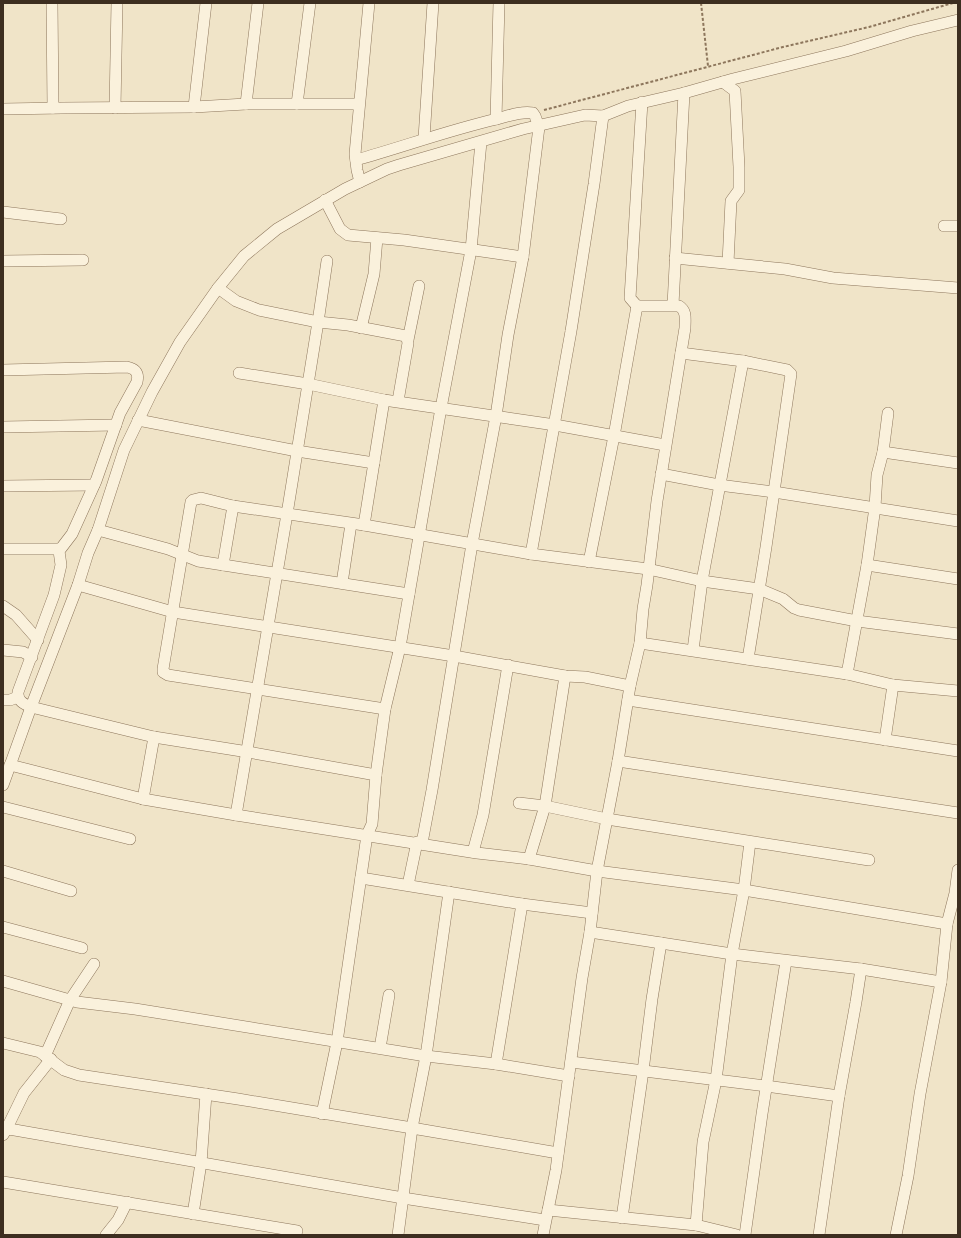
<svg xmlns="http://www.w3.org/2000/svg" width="961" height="1238" viewBox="0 0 961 1238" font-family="'PT Serif',serif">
	<rect width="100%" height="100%" fill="#f0e4c8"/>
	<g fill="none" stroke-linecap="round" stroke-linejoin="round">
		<g stroke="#8d765c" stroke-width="12">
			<g id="minor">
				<polyline points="52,3 53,108"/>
				<polyline points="723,82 735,91 739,167 739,190 731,201 728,263"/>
				<polyline points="246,104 258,3"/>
				<polyline points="297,104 310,3"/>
				<polyline points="194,107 206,3"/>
				<polyline points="115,108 117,3"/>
				<polyline points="3,109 62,108 194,107 246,104 359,104"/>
				<polyline points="496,119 499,3"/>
				<polyline points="424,138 433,3"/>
				<path d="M356 160C403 147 449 130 497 119 508 116 521 111 533 113L535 116 539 127 523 257 508 335 496 416 472 544 432 790 422 843"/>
				<polyline points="360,182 357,170 355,154 369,3"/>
				<polyline points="325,200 340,229 348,235 404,240 523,257"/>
				<polyline points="3,212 61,219"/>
				<polyline points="944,226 958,226"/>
				<polyline points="675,258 785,269 833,278 958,288"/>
				<polyline points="3,261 83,260"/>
				<polyline points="218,288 236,301 259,310 318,322 348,325 406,336 407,338 408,343 398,401"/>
				<polyline points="673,305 684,93"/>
				<polyline points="637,306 630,298 642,102"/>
				<polyline points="361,328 374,274 377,238"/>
				<polyline points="408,340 419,286"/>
				<polyline points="681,353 743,361 787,370 791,374 766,547 748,659"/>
				<path d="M3 370 127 367C136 369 139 373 137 382L120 413 96 481 72 534 59 551 61 565 54 595 18 692C17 701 24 704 31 707L154 737 248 752 376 775"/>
				<polyline points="239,373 308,384 384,400 555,425 665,445"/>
				<polyline points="138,420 297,451 374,463"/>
				<polyline points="3,427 116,425"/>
				<polyline points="883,452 958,463"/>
				<polyline points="661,474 719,485 774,492 958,521"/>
				<polyline points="3,486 94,485"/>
				<polyline points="364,525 384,400"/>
				<polyline points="98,530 168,549 198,561 409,594"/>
				<polyline points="3,549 60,549"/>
				<polyline points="531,554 571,331 594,184 603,116"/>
				<polyline points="223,565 233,506"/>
				<polyline points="867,565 958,579"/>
				<polyline points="342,583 351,524"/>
				<polyline points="78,585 173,612 454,656 565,676 585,677 630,686"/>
				<polyline points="3,606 16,615 38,640"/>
				<polyline points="640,643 847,674 893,685 958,691"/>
				<polyline points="3,650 23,652 32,657"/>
				<polyline points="693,650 702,581 743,361"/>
				<polyline points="847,674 867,565 875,507 877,475 883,452 888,413"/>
				<polyline points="3,700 10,700 18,697"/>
				<polyline points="628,700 958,751"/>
				<polyline points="385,709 168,675 163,672 163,669 191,502 193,500 201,498 233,506 364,525 531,554 648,569 702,581 759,589 783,599 794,608 799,610 857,621 958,634"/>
				<polyline points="885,740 893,685"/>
				<polyline points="618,761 958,813"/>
				<polyline points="10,765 143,799 236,815 477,853 529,859 597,871 744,890 947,924"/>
				<polyline points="3,785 31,707 78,585 88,553 98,530 124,450 152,392 180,342 218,288 244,256 277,229 345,189 387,169 399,165 523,129 585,115 603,116 628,106 684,93 733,79 846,51 912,31 958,20"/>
				<polyline points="143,799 154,737"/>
				<polyline points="519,803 545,806 607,819 869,860"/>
				<polyline points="3,807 130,839"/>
				<polyline points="236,815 287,514 318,322 327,261"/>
				<polyline points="473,852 483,815 508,665"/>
				<polyline points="529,859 545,806 565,676"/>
				<polyline points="3,871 71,891"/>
				<polyline points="361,878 522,904 592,913"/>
				<polyline points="408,885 417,842"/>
				<polyline points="3,927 82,948"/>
				<polyline points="590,932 732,954 861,969 941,982"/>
				<polyline points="3,981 77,1002 135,1009 426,1056 496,1064 569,1076"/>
				<polyline points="3,1043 40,1052 64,1070 79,1075 238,1099 412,1128 426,1056 449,892"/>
				<polyline points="380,1048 389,995"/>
				<polyline points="45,1056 70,1000 94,964"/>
				<polyline points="571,1062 766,1086 839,1096"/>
				<polyline points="496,1064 522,904"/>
				<polyline points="322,1114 337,1042 367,835 372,824 376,775 385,709 400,647 441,408 471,250 481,142"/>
				<polyline points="6,1130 24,1093 51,1059"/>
				<polyline points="3,1135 6,1130 9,1129 403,1198 545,1220"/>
				<polyline points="3,1182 297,1231"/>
				<polyline points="548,1210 696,1225 737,1235"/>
				<polyline points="193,1214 201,1163 206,1094"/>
				<polyline points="622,1218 643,1071 652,999 661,943"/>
				<polyline points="696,1225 703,1142 716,1080 732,954 744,890 750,842"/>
				<polyline points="106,1235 118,1220 127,1202"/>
				<polyline points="398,1235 412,1128 558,1153"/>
				<path d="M543 1235 556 1170 582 978 590 932 597 871 618 761 630 686 640 643 643 609 647 585 657 501 685 328C685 319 687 311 679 306H637L614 436 589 562"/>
				<polyline points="745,1235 762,1114 786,961"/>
				<polyline points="819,1235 839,1096 856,1002 861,969"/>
				<polyline points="896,1235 908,1176 920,1094 941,982 947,924 955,893 958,870"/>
			</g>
		</g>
		<g stroke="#8d765c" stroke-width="2" stroke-dasharray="3 2" stroke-linecap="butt">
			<polyline points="701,3 708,66"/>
			<polyline points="544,110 783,47 869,27 953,3"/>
		</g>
		<use href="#minor" stroke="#faf1dc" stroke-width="11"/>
	</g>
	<rect width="961" height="1238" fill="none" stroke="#3d2e20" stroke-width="8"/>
</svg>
